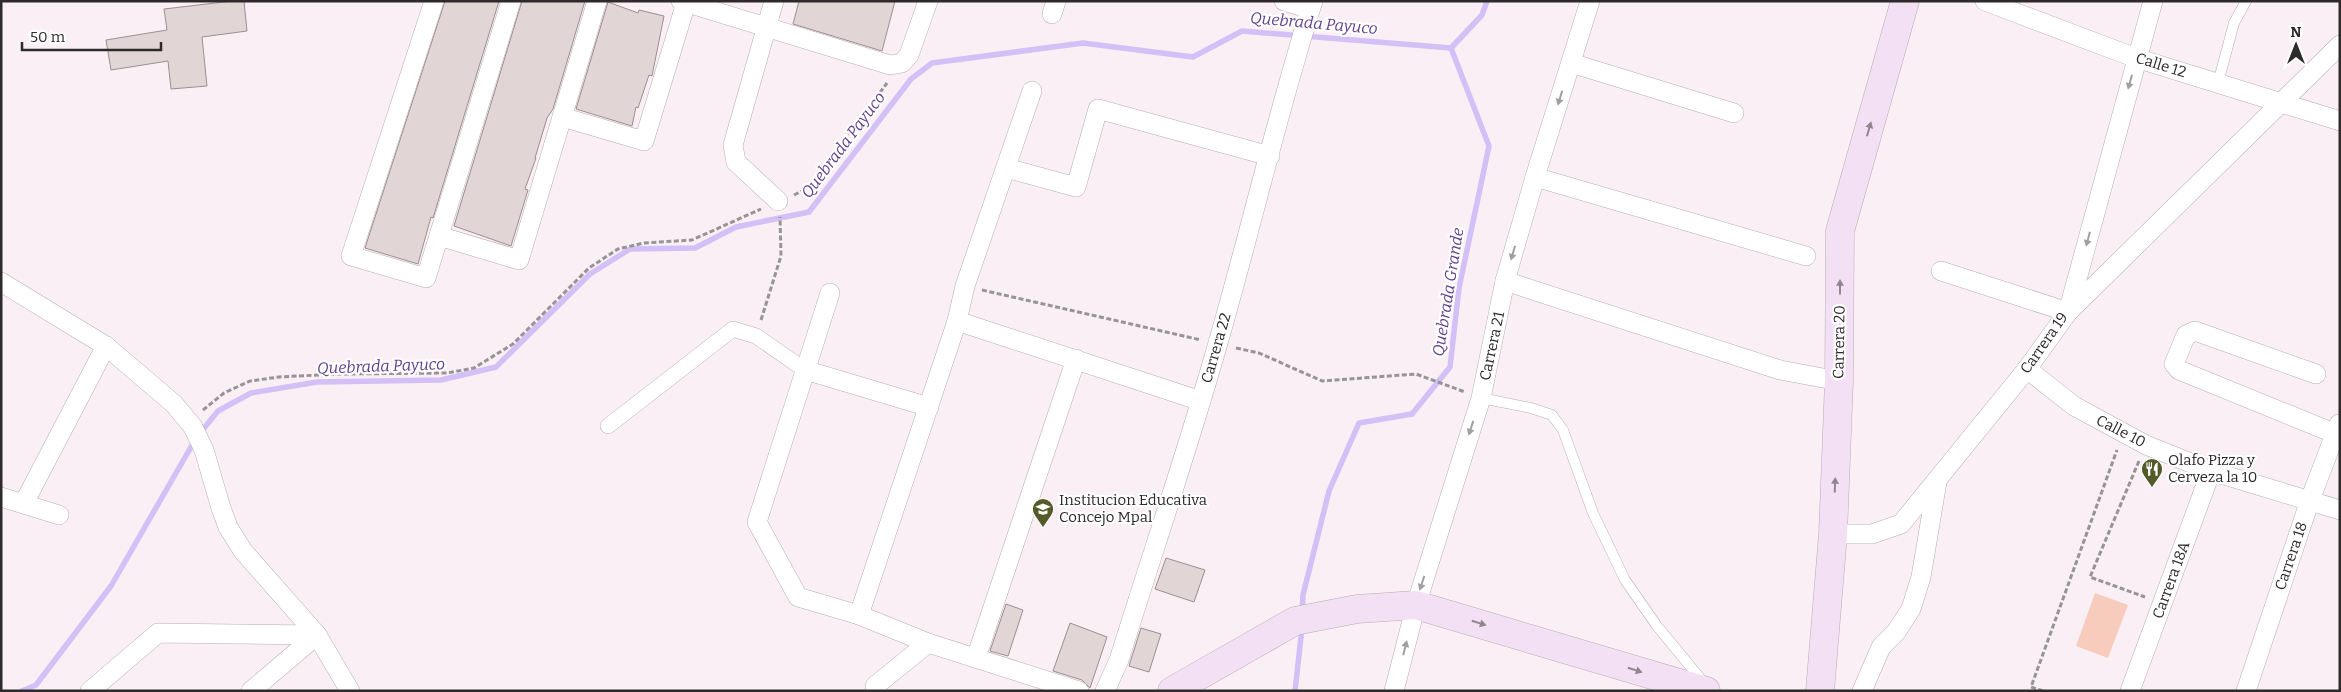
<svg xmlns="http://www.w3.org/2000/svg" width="2341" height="692" viewBox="0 0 2341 692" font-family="Bitter,serif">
	<rect width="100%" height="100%" fill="#faeff4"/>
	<polygon fill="#f8ccbd" points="2095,593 2128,605 2108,658 2076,646"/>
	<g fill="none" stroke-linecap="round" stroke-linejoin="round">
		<g stroke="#d2c0f6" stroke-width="5.5">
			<polyline points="1451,48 1482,15 1487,1"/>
			<polyline points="200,433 218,411 251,393 317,382 441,380 496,367 590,274 630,249 695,248 736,227 809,212 911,79 932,63 1083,43 1193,57 1242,31 1451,48"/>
			<polyline points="1302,612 1303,595 1329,491 1359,423 1412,414 1450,367 1459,288 1489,146 1451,48"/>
			<polyline points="22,691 36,685 111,586 195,440"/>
			<polyline points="1295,691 1302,628"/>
		</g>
	</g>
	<g fill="#e1d5d5" stroke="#9b8f90">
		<polygon points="232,1 244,1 247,31 202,37 207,86 171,89 168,61 111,70 106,40 167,30 164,9"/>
		<polygon points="445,1 499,1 433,218 431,217 418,264 365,248"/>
		<polygon points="522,1 585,1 553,109 547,118 535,158 536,158 525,189 528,190 511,246 454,226"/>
		<polygon points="799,1 895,1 882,51 793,24"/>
		<polygon points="608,2 638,13 639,10 664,16 652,76 649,75 638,108 636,107 632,126 576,109"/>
		<polygon points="1166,558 1205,570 1194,602 1155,589"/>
		<polygon points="1006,604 1023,610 1008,656 990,651"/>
		<polygon points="1070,623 1107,637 1090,688 1082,680 1053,671"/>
		<polygon points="1141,628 1161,634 1149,672 1129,666"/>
	</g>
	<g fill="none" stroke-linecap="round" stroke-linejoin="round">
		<g stroke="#b8adb2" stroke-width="11">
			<g id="service">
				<polyline points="2218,83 2234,23 2246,1"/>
				<polyline points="1481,398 1531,408 1552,415 1563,430 1593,513 1625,580 1657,626 1704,683"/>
			</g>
		</g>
		<g stroke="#b8adb2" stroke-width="16">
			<polyline id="pedestrian" points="608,426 733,329 756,336 805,370"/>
		</g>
		<g stroke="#b8adb2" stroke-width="20">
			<g id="minor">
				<polyline points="434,1 351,256 426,278 511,1"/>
				<polyline points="681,1 890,65 902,63 909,55 928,1"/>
				<polyline points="774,1 733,145 736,162 778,201"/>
				<polyline points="1284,1 1310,9"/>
				<polyline points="1985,1 2136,58 2340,121"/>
				<polyline points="1052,14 1056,1"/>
				<polyline points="1571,63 1734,113"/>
				<polyline points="562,117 644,141 686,3"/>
				<polyline points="1006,168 1076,187 1098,109 1270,156"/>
				<polyline points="1535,177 1806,256"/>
				<polyline points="439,236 519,260 597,1"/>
				<polyline points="1941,271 2068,312"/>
				<polyline points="1505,281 1780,370 1839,381"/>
				<polyline points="1,282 106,346 174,404 193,427 204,450 221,508 228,527 243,551 317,635 350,691"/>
				<polyline points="830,293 757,522 798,597 859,615 928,643 1079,691"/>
				<polyline points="2069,311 2340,45"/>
				<polyline points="957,321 1201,401"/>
				<polyline points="2027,369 2074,406 2146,445 2211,471 2340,510"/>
				<polyline points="805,370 929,407"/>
				<polyline points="2316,374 2195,331 2186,335 2174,364 2179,370 2336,434"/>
				<polyline points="1,497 59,515"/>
				<polyline points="24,503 106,346"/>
				<polyline points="1833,534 1872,534 1901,524 2027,369 2068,312 2153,1"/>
				<polyline points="859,615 957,321 965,286 1032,91"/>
				<polyline points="976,658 1076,359"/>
				<polyline points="875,686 928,643"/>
				<polyline points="90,691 158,633 317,635"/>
				<polyline points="251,691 317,635"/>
				<path d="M1105 691 1119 660C1152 554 1188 449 1218 343 1251 229 1277 114 1313 1"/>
				<polyline points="1394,691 1416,605 1481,398 1505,281 1535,177 1590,1"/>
				<polyline points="1862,691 1881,647 1896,632 1911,609 1921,577 1937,482"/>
				<polyline points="2130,691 2211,471"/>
				<polyline points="2246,691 2310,500 2339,424"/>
			</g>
		</g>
		<g stroke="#b8adb2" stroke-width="29">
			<g id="secondary">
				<polyline points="1172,691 1295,621 1357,609 1416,605 1706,691"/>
				<polyline points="1820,691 1833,534 1839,381 1840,231 1905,1"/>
			</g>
		</g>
		<g stroke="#9a9295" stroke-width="3" stroke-dasharray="5 2.5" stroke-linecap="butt">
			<polyline points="794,195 806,189 818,176 887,83"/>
			<polyline points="982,290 1201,340"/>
			<polyline points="761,320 781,256 780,217"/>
			<polyline points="1236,348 1259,353 1322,381 1416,374 1465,392"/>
			<polyline points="203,410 224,393 250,381 279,377 339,374 447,373 474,368 513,344 589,268 618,249 644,243 692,240 761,209"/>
			<polyline points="2139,461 2090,577 2145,597"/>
			<polyline points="2043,691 2031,687 2117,450"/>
		</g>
		<use href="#service" stroke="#fff" stroke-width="10"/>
		<use href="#pedestrian" stroke="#fff" stroke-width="15"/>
		<use href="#minor" stroke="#fff" stroke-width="19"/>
		<use href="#secondary" stroke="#f3e0f4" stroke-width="28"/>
	</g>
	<defs><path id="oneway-solid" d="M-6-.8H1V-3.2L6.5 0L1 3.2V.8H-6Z" transform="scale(1.25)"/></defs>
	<g fill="#a19fa0">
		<use href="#oneway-solid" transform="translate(2130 82) rotate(105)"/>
		<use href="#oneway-solid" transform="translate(1560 98) rotate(107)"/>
		<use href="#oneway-solid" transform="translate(2088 239) rotate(105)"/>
		<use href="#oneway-solid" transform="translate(1513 253) rotate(106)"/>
		<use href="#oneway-solid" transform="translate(1471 428) rotate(108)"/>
		<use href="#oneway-solid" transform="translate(1422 583) rotate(108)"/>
		<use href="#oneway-solid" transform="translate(1405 648) rotate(-76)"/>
	</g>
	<g fill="#908590">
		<use href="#oneway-solid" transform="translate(1869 129) rotate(-74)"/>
		<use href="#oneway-solid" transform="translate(1840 287) rotate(-90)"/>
		<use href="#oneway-solid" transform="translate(1835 485) rotate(-88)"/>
		<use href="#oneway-solid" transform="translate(1479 623) rotate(17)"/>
		<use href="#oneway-solid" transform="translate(1635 670) rotate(17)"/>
	</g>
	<defs>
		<g id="restaurant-pin" transform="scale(1.125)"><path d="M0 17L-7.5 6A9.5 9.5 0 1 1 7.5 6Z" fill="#545b29" stroke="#fff"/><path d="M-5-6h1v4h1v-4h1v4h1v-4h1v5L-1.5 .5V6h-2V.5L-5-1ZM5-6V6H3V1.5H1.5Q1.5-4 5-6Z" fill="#fff"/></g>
		<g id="school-pin" transform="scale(1.125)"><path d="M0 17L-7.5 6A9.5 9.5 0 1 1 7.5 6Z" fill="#545b29" stroke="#fff"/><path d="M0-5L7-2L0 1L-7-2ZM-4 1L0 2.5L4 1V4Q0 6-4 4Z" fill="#fff"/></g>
	</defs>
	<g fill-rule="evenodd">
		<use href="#restaurant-pin" x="2152" y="469"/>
		<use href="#school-pin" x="1043" y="509"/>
	</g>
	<g text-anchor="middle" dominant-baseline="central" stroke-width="4.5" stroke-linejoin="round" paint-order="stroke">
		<g font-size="15" fill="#2e2a2b" stroke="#fff">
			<text transform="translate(2161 65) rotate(17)">Calle 12</text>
			<text transform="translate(1839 342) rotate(-89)">Carrera 20</text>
			<text transform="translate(2044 343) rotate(-55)">Carrera 19</text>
			<text transform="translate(1492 346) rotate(-78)">Carrera 21</text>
			<text transform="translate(1216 348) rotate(-74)">Carrera 22</text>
			<text transform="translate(2121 431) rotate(27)">Calle 10</text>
			<text transform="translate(2291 556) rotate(-71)">Carrera 18</text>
			<text transform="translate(2171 580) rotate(-70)">Carrera 18A</text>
		</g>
		<g font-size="15" fill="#2e2a2b" stroke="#fff" text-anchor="start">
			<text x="2168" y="460">Olafo Pizza y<tspan x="2168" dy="17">Cerveza la 10</tspan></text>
			<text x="1059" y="500">Institucion Educativa<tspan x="1059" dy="17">Concejo Mpal</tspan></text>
		</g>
		<g font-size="16" font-style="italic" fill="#61418f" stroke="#fff">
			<text transform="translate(1314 23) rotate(5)">Quebrada Payuco</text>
			<text transform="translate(843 145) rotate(-53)">Quebrada Payuco</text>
			<text transform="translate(1448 292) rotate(-81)">Quebrada Grande</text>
			<text transform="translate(381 366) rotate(-2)">Quebrada Payuco</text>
		</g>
	</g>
	<rect width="2341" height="692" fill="none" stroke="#2e2a2b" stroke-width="5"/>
	<g transform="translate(2296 45)" stroke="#ffffff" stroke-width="4" paint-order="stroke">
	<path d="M0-4L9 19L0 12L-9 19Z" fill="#2e2a2b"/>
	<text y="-8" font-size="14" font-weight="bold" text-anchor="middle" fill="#2e2a2b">N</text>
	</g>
	<path d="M22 42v8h139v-8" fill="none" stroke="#2e2a2b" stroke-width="2.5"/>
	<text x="30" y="42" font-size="15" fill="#2e2a2b" stroke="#ffffff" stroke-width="4" paint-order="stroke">50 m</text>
</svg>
